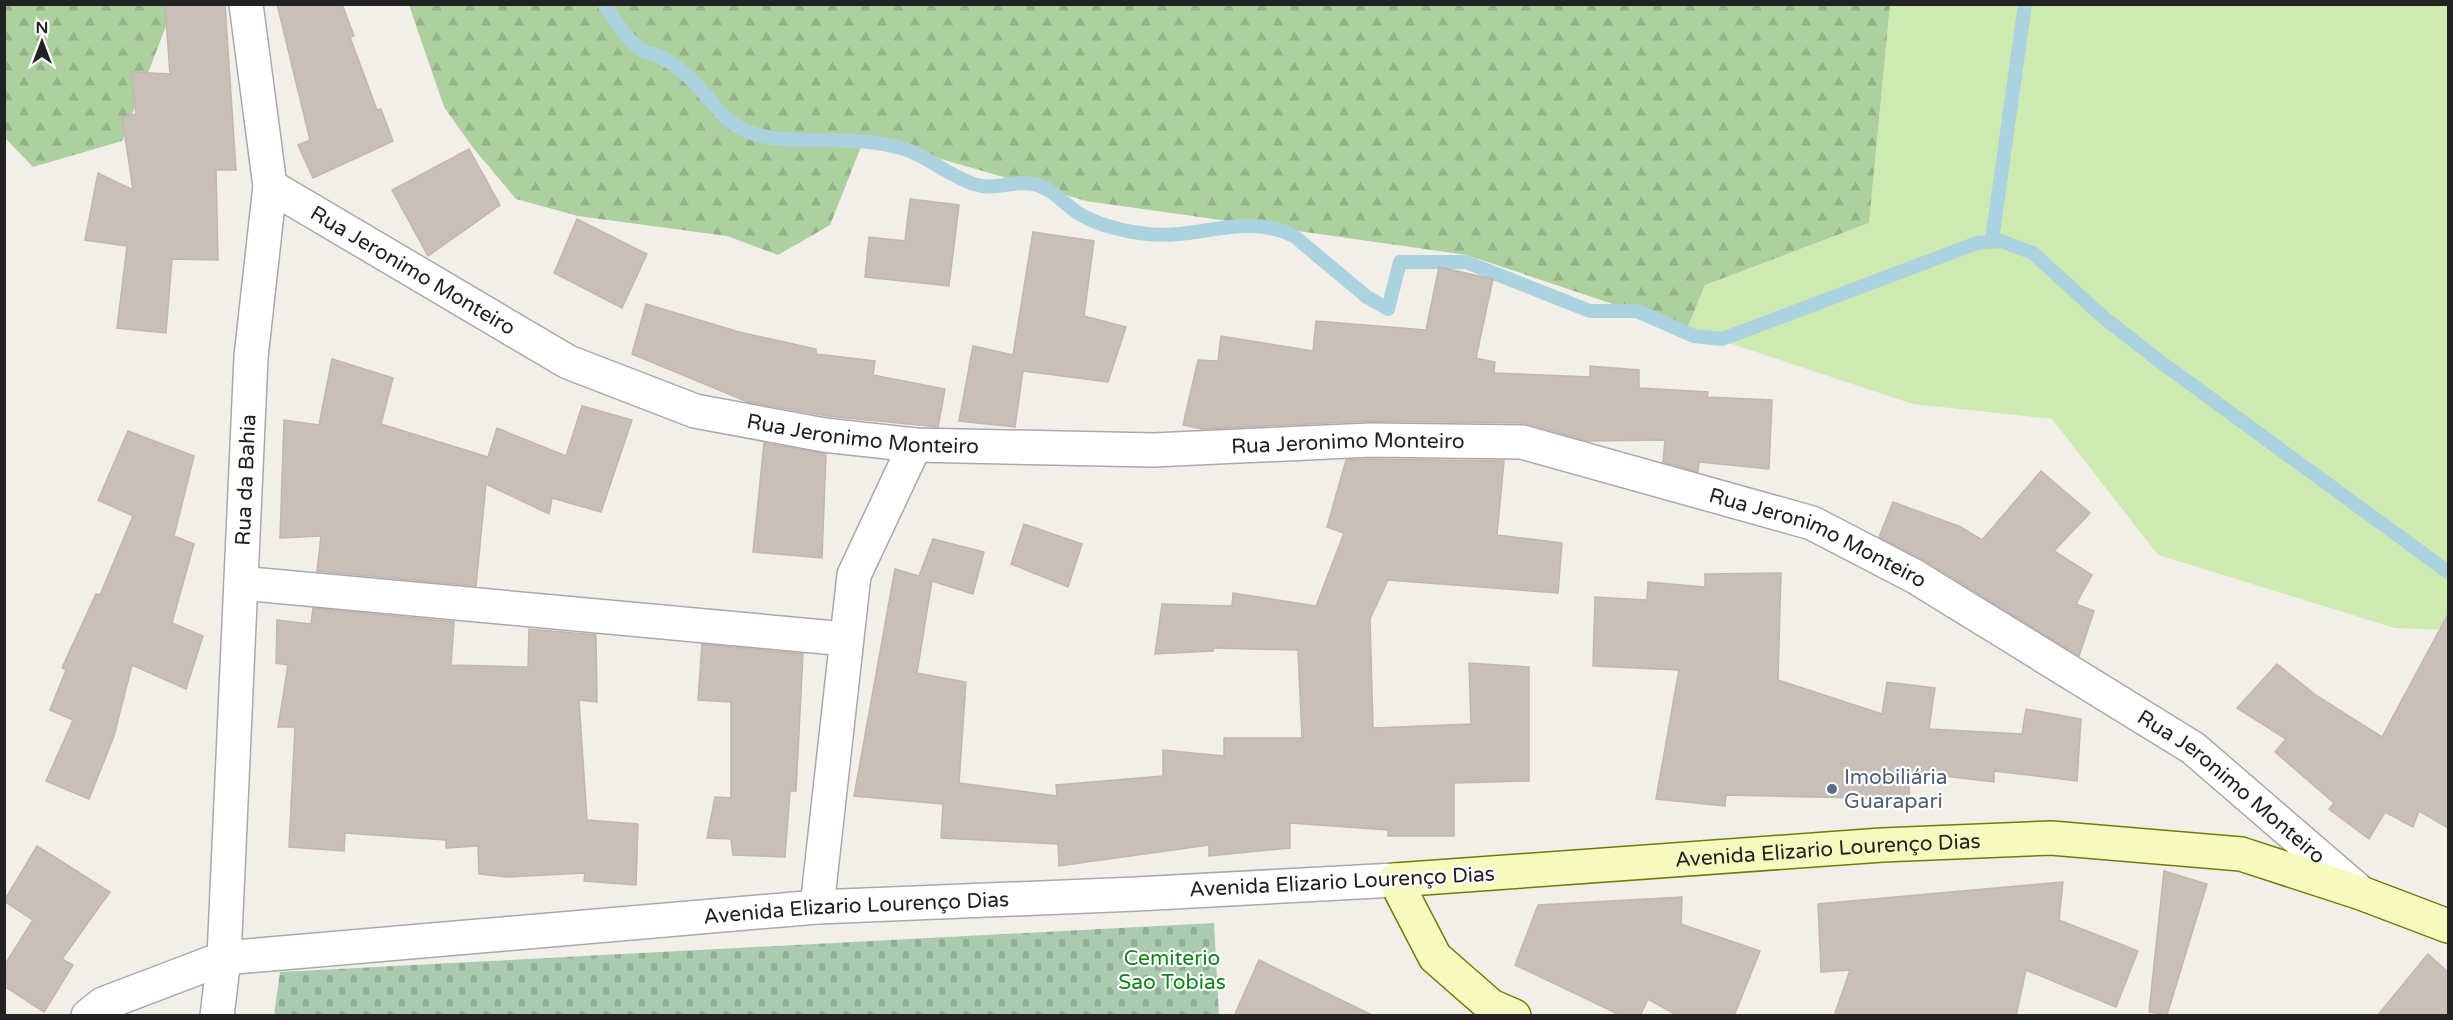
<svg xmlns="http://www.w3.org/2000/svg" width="2453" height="1020" viewBox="0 0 2453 1020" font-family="'Varela Round',sans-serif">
	<defs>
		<pattern id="forest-firs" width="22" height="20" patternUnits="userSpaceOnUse" patternTransform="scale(1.5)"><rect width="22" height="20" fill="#add19e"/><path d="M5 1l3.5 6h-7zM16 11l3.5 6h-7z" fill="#95b388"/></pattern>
		<pattern id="cemetery-stones" width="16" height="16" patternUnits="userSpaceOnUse" patternTransform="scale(1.5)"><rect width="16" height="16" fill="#aacbaf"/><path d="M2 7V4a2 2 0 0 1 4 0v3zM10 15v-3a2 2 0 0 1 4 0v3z" fill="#92ae96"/></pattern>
	</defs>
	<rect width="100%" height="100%" fill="#f2efe9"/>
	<polygon fill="#cdebb0" points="1890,5 2448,5 2448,630 2395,628 2158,555 2052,419 1913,404 1687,329 1705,285 1869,223"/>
	<g fill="url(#forest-firs)">
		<polygon points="5,5 174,5 122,141 33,167 5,138"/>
		<polygon points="409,5 409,4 1890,5 1869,223 1705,285 1687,329 1467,255 1086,201 865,137 830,225 778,255 727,236 578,216 516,199 474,149 444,107"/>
	</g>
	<polygon fill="url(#cemetery-stones)" points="1214,923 1219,1015 274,1015 280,972"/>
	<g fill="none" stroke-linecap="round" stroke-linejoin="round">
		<g stroke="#aad3df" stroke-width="14">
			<path d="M604 4C615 20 626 39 642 50 646 53 653 54 659 56 670 62 683 71 692 80 709 97 722 120 744 130 780 146 831 137 870 142 882 144 899 146 910 151 932 160 952 177 974 184 994 191 1013 180 1033 184 1051 187 1063 203 1078 213 1099 226 1122 231 1147 234 1195 240 1248 212 1294 236L1367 297 1388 309 1400 262H1466L1590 311H1637L1694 336 1722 339 1977 243 2001 241 2033 253 2103 317 2158 360 2448 572"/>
			<polyline points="1992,240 2025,4"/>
		</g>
	</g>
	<g fill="#c7bfb8" stroke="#c4b6ab" stroke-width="1.5">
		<polygon points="165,4 225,4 236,170 216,170 218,260 172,259 166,333 117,328 127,246 85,240 98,173 133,190 122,117 136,114 131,72 170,74"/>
		<polygon points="277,4 342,4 354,36 350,37 377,110 381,109 393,141 313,178 298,145 310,140"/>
		<polygon points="469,149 500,205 428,256 392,190"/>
		<polygon points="910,199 959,205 949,286 865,277 869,237 905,241"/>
		<polygon points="577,219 647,254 622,308 554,273"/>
		<polygon points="1033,232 1094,241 1084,316 1126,327 1108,382 1023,371 1015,427 959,421 973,346 1013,355"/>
		<polygon points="1439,267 1493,279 1476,358 1495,362 1494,373 1590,377 1590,366 1639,370 1639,388 1708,392 1707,397 1772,400 1769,469 1699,462 1698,472 1663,462 1665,440 1588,441 1523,423 1371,421 1202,429 1183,425 1198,360 1218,361 1221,336 1313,351 1316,321 1426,330"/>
		<polygon points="646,304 739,332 816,349 816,354 875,361 873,375 945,389 938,427 827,416 748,402 632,354"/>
		<polygon points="332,359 393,378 381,424 488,457 497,428 566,456 582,406 632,420 601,512 552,498 549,514 486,484 476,586 317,571 321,536 280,538 284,420 319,425"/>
		<polygon points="128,431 194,456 174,536 194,544 172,623 203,636 186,689 132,665 114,736 89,799 46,781 73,720 50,710 66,670 62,668 96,594 100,595 133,516 98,500"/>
		<polygon points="764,443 826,454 822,558 753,552"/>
		<polygon points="1371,459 1504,461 1497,535 1562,543 1558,593 1388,580 1370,619 1373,728 1471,724 1469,663 1529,667 1529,781 1454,783 1454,836 1388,836 1388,830 1290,823 1290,848 1209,856 1209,845 1059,866 1058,844 941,838 943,804 854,796 895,569 919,576 933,539 984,552 973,594 932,581 917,673 966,682 959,783 1057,796 1056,785 1163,776 1163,750 1224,756 1224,738 1302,738 1298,650 1214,648 1213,651 1155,654 1162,604 1232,606 1233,593 1316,606 1344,533 1327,527 1346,460"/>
		<polygon points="2041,471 2090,513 2054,551 2092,575 2076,604 2094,611 2079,656 1924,560 1879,537 1893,502 1961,527 1982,540"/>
		<polygon points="1024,524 1082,544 1068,587 1011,564"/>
		<polygon points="1781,573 1778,680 1882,714 1887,682 1935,688 1929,729 2022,734 2026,709 2081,719 2077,781 1994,771 1994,782 1910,772 1909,799 1726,795 1725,806 1656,799 1679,670 1593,666 1595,597 1647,600 1648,582 1705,587 1705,574"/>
		<polygon points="313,608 454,622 451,665 528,667 529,629 596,635 597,702 579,700 587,820 638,824 636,885 584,881 585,873 508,877 479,874 478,846 446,848 446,840 345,833 344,851 289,847 295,727 278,727 288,665 276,663 277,620 311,624"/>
		<polygon points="2448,614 2448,828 2419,811 2413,827 2385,812 2369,839 2329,809 2334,803 2275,752 2286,739 2237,708 2277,664 2317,696 2382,737"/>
		<polygon points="702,644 803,654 796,791 790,791 785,857 733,855 731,839 707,838 715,797 731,798 731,702 698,700"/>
		<polygon points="37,846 110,892 62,959 73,965 44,1012 4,986 4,966 33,920 4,901"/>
		<polygon points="2164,871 2207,884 2167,1015 2149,1012"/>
		<polygon points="2063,882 2059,920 2138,951 2116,1007 2026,970 2016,1016 1834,1016 1850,970 1821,972 1818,904"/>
		<polygon points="1682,897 1681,924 1760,951 1734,1016 1678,1016 1648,999 1640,1016 1622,1016 1515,965 1538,905"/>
		<polygon points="2428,954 2448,972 2448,1016 2377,1016"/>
		<polygon points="1259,960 1374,1016 1234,1016"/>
	</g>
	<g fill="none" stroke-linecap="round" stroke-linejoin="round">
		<g stroke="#a9a9a9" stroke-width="36">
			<g id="street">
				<path id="s1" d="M270 186 568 362 695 411 824 435 915 445 1153 450 1371 440 1522 442 1812 523 1914 576 2193 748 2361 893"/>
				<polyline points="241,583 846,639"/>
				<polyline points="817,907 854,575 915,445"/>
				<path id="s2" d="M88 1016 103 1004 224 958 817 907 1136 894 1395 880"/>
				<path id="s3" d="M217 1016 224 958 251 357 270 186 246 4"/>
			</g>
		</g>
		<g stroke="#707d05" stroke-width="36">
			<g id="secondary">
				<path id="s4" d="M1514 1016 1491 1006 1435 957 1395 880 1882 845 2051 838 2241 854 2361 893 2448 926"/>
			</g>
		</g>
		<use href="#street" stroke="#fff" stroke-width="33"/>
		<use href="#secondary" stroke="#f7fabf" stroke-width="33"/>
	</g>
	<circle fill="#5c6f8a" stroke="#fff" stroke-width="2" cx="1832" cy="789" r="6"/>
	<g text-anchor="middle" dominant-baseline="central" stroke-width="4.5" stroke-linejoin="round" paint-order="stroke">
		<g font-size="21" fill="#222" stroke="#fff">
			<text stroke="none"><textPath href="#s1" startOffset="166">Rua Jeronimo Monteiro</textPath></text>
			<text stroke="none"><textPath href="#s1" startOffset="652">Rua Jeronimo Monteiro</textPath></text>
			<text stroke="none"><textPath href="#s1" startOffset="1138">Rua Jeronimo Monteiro</textPath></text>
			<text stroke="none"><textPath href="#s3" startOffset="537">Rua da Bahia</textPath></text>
			<text stroke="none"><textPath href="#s1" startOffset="1624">Rua Jeronimo Monteiro</textPath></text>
			<text stroke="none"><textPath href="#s1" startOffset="2110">Rua Jeronimo Monteiro</textPath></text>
			<text stroke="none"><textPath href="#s4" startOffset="620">Avenida Elizario Lourenço Dias</textPath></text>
			<text transform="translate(1342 882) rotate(-3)">Avenida Elizario Lourenço Dias</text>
			<text stroke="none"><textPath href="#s2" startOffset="783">Avenida Elizario Lourenço Dias</textPath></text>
		</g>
		<g font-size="21" fill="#4e5e75" stroke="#fff" text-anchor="start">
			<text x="1844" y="777">Imobiliária<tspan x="1844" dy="24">Guarapari</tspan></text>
		</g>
		<g font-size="21" fill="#0c8416" stroke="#fff">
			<text x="1172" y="958">Cemiterio<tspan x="1172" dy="24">Sao Tobias</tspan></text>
		</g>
	</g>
	<rect width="2453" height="1020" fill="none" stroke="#222222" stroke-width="12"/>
	<g transform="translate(42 42)" stroke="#ffffff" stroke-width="4.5" paint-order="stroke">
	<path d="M0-4.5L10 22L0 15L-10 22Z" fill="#222222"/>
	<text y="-9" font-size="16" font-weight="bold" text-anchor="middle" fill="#222222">N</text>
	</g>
</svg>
